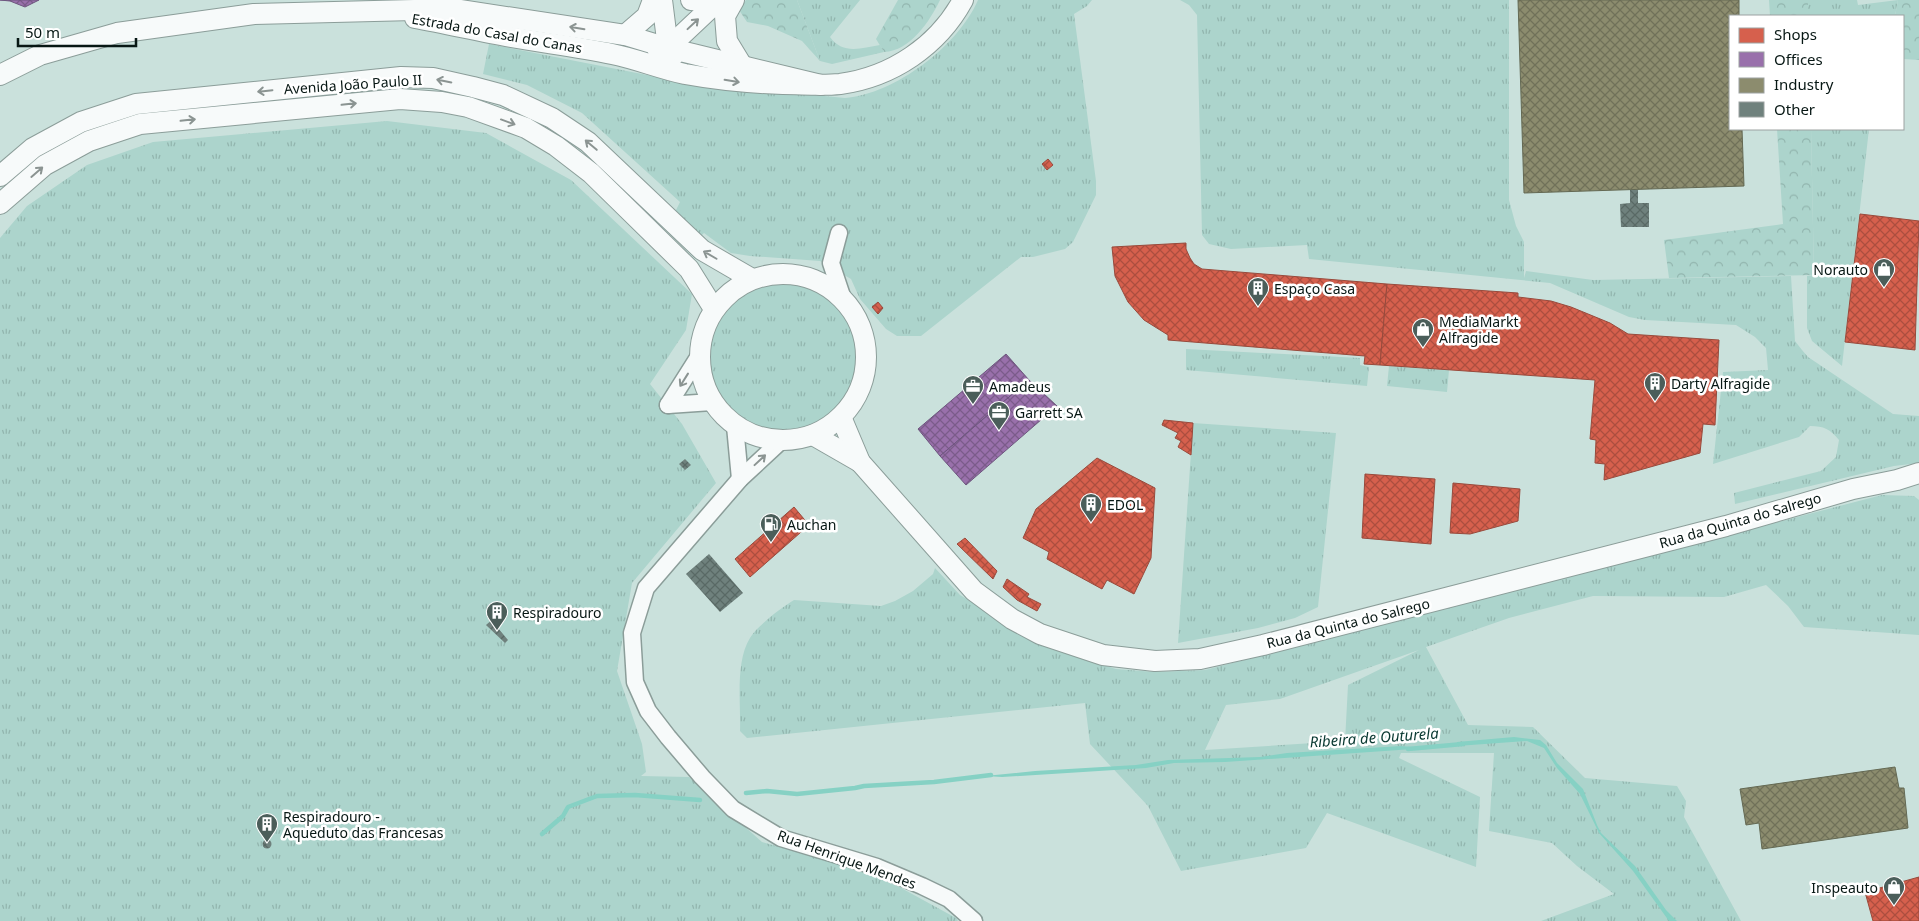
<svg xmlns="http://www.w3.org/2000/svg" width="1919" height="921" viewBox="0 0 1919 921" font-family="'Noto Sans',sans-serif">
	<defs>
		<pattern id="grass-tufts" width="24" height="20" patternUnits="userSpaceOnUse" patternTransform="scale(1.25)"><rect width="24" height="20" fill="#acd4cc"/><path d="M3 7l-1-3M5 7V3M7 7l1-3M15 17l-1-3M17 17v-4M19 17l1-3" fill="none" stroke="#92b5ae"/></pattern>
		<pattern id="forest-crowns" width="20" height="18" patternUnits="userSpaceOnUse" patternTransform="scale(1.25)"><rect width="20" height="18" fill="#acd4cc"/><path d="M2 6a3 3 0 1 1 6 0M12 15a3 3 0 1 1 6 0" fill="none" stroke="#92b5ae"/></pattern>
		<pattern id="shops-cross-hatch" width="8" height="8" patternUnits="userSpaceOnUse" patternTransform="scale(1.25)"><rect width="8" height="8" fill="#d6604d"/><path d="M0 0l8 8M0 8l8-8" fill="none" stroke="#ac4e3f"/></pattern>
		<pattern id="offices-cross-hatch" width="8" height="8" patternUnits="userSpaceOnUse" patternTransform="scale(1.25)"><rect width="8" height="8" fill="#9970ab"/><path d="M0 0l8 8M0 8l8-8" fill="none" stroke="#7b5b8a"/></pattern>
		<pattern id="industry-cross-hatch" width="8" height="8" patternUnits="userSpaceOnUse" patternTransform="scale(1.25)"><rect width="8" height="8" fill="#8c8c6e"/><path d="M0 0l8 8M0 8l8-8" fill="none" stroke="#707159"/></pattern>
		<pattern id="building-cross-hatch" width="8" height="8" patternUnits="userSpaceOnUse" patternTransform="scale(1.25)"><rect width="8" height="8" fill="#6f817d"/><path d="M0 0l8 8M0 8l8-8" fill="none" stroke="#596965"/></pattern>
	</defs>
	<rect width="100%" height="100%" fill="#cae1dc"/>
	<g fill="url(#grass-tufts)" fill-rule="evenodd">
		<path d="M797 0H860L830 37C843 55 861 48 880 45L884 52 832 64 820 61Z"/>
		<path d="M978 0H1092L1087 6 1074 14 1096 181V195L1073 242 1065 249 1033 257H1021L921 336H897L886 329 860 299 851 279 820 261 750 256 731 253 704 233 700 237 675 212 680 202 582 113 527 85 483 74 489 44 688 83 845 98C895 94 958 46 978 0Z"/>
		<path d="M1180 0H1509V200L1516 226 1524 242V278L1526 271 1593 280 1791 276 1795 341 1802 350 1808 357 1893 414 1919 416V463L1894 466 1735 504 1734 493 1821 471 1836 457 1839 440C1830 429 1824 426 1810 426L1799 437 1713 464 1723 372 1768 370 1766 348 1755 337 1736 325 1645 320 1629 317 1550 283 1309 259 1307 245 1231 249 1209 244 1202 235 1197 15 1189 5Z"/>
		<polygon points="1808,0 1857,0 1858,5 1898,0 1895,16 1808,16"/>
		<polygon points="387,121 486,133 571,180 692,294 686,330 650,384 682,424 716,483 632,583 617,671 642,744 646,772 641,776 689,777 762,842 885,877 903,889 956,918 958,921 0,921 0,238 27,206 87,165 153,142"/>
		<polygon points="1811,129 1869,129 1842,366 1812,341 1807,328 1807,276 1814,275"/>
		<circle cx="783" cy="357" r="75"/>
		<polygon points="1186,349 1360,358 1360,365 1369,367 1367,386 1186,370"/>
		<polygon points="1389,366 1449,370 1447,392 1387,386"/>
		<polygon points="1193,423 1336,433 1318,607 1295,618 1258,628 1178,643"/>
		<path d="M1882 495 1914 496 1919 500V635L1804 627 1788 606 1766 585 1724 597 1593 596 1509 618 1426 647 1468 725 1533 727 1585 778 1677 786 1686 801 1684 817 1741 921H1541L1614 894 1577 866 1552 843 1489 831 1494 753H1401L1399 758 1480 797 1476 867 1327 813 1306 848 1181 871 1148 806 1090 744 1085 703 747 738 740 731C741 704 735 662 750 638 756 627 782 607 794 600L881 606 895 601 913 591 933 574 935 568 960 595 1048 648 1116 669 1155 672 1205 670ZM1419 650 1348 685 1345 741 1205 750 1226 705 1280 699Z"/>
	</g>
	<g fill="url(#forest-crowns)">
		<polygon points="746,0 797,0 820,61 802,41 768,26 747,22 739,10"/>
		<path d="M898 0H940C930 21 910 51 884 52L876 39Z"/>
		<polygon points="1769,0 1808,0 1808,16 1770,16"/>
		<polygon points="1898,0 1919,0 1919,60 1903,59 1903,16 1895,16"/>
		<polygon points="1777,129 1811,129 1814,275 1669,278 1664,240 1783,224"/>
	</g>
	<g fill="#86d1c4">
		<polygon points="1514,737 1540,740 1546,745 1557,763 1583,789 1597,825 1601,833 1635,866 1666,910 1677,921 1669,921 1633,871 1599,833 1580,794 1557,768 1544,748 1527,741 1457,746 1457,742"/>
		<polygon points="1401,746 1412,747 1413,749 1225,762 1174,763 1146,768 1002,777 985,776 1035,771 1136,765 1168,760 1260,757 1287,753"/>
	</g>
	<g fill="url(#shops-cross-hatch)" stroke="#984a3c">
		<polygon points="1048,159 1053,165 1047,170 1042,164"/>
		<polygon points="1860,214 1919,221 1915,350 1845,342"/>
		<polygon points="1186,243 1186,249 1190,258 1194,264 1202,269 1387,284 1380,365 1364,364 1365,356 1168,340 1168,335 1144,320 1128,302 1115,276 1112,247"/>
		<polygon points="1387,284 1518,293 1518,297 1551,301 1571,307 1610,323 1628,334 1719,340 1715,425 1703,424 1700,453 1604,480 1605,464 1595,463 1596,440 1590,439 1595,380 1380,365"/>
		<polygon points="878,302 883,308 878,314 872,307"/>
		<polygon points="1164,420 1193,423 1191,455 1178,447 1181,441 1175,438 1178,433 1162,425"/>
		<polygon points="1097,458 1155,488 1151,558 1134,594 1107,580 1102,589 1047,559 1049,552 1023,538 1036,509"/>
		<polygon points="1365,474 1435,479 1431,544 1362,538"/>
		<polygon points="1453,483 1520,489 1518,521 1470,534 1450,533"/>
		<polygon points="794,507 809,525 750,577 735,559"/>
		<polygon points="965,538 997,571 993,579 957,544"/>
		<polygon points="1007,579 1029,594 1027,597 1041,604 1037,611 1017,600 1003,587"/>
		<polygon points="1919,877 1919,921 1873,921 1865,892"/>
	</g>
	<g fill="url(#offices-cross-hatch)" stroke="#6d557e">
		<polygon points="0,0 39,0 25,7 10,1"/>
		<polygon points="1006,354 1029,380 940,456 918,429"/>
		<polygon points="1029,380 1057,406 966,485 940,456"/>
	</g>
	<g fill="url(#industry-cross-hatch)" stroke="#646953">
		<polygon points="1518,0 1739,0 1739,16 1730,16 1730,129 1742,129 1744,186 1524,193"/>
		<polygon points="1895,767 1899,788 1904,788 1908,828 1762,849 1759,823 1746,825 1740,789"/>
	</g>
	<g fill="none" stroke-linecap="round" stroke-linejoin="round">
		<g stroke="#86d1c4" stroke-width="4.5">
			<polyline points="1408,749 1463,744"/>
			<polyline points="746,793 767,791 797,794 855,788 864,786 934,782 991,775"/>
			<polyline points="542,834 563,816 568,807 597,796 635,795 700,800"/>
		</g>
	</g>
	<g fill="url(#building-cross-hatch)">
		<polygon points="1630,190 1638,190 1638,203 1649,203 1649,227 1621,227 1620,204 1630,203"/>
		<polygon points="685,459 691,465 685,470 679,464"/>
		<polygon points="709,554 743,593 720,612 686,574"/>
		<polygon points="493,619 498,626 497,627 508,640 505,643 486,625"/>
		<circle cx="267" cy="844" r="4.5"/>
	</g>
	<g fill="none" stroke-linecap="round" stroke-linejoin="round">
		<g stroke="#8b9d99" stroke-width="19">
			<g id="minor">
				<polyline points="839,233 831,263 843,299"/>
				<polyline points="668,405 699,356"/>
				<polyline points="668,405 712,402"/>
				<polyline points="735,426 740,479"/>
				<polyline points="781,441 740,479 646,588 632,633 635,682 648,711 668,737 702,777 733,809 781,838 877,867 922,886 949,899 974,921"/>
			</g>
		</g>
		<g stroke="#8b9d99" stroke-width="22">
			<g id="tertiary">
				<polyline points="662,0 668,48 673,56"/>
				<polyline points="691,0 717,2"/>
				<polyline points="734,0 725,16 727,41 741,64"/>
				<path d="M415 18C447 24 479 31 511 37 545 43 579 47 612 54 637 59 661 69 685 74 718 80 750 83 783 84 802 84 821 86 840 84 892 77 938 46 963 0"/>
				<polyline points="625,35 647,16 653,0"/>
				<polyline points="658,51 668,48 719,0"/>
				<polyline points="0,75 40,55 117,33 254,14 454,9 625,35 668,48 821,85"/>
				<polyline points="0,176 33,148 81,122 136,104 401,77 433,78 473,87 503,95 552,118 588,142 702,250 752,279"/>
				<polyline points="0,204 45,165 89,141 140,124 400,99 442,102 468,107 526,128 556,146 591,173 689,269 714,309"/>
				<circle cx="783" cy="357" r="83"/>
				<polyline points="841,417 860,462 974,591 1012,619 1040,634 1103,655 1155,661 1200,659 1263,645 1726,526 1853,489 1897,480 1919,473"/>
				<polyline points="813,435 860,462"/>
			</g>
		</g>
		<use href="#minor" stroke="#f7fafa" stroke-width="16"/>
		<use href="#tertiary" stroke="#f7fafa" stroke-width="20"/>
	</g>
	<defs><path id="oneway-shaft" d="M-6 0H5M1.5-3L5.5 0L1.5 3" fill="none" stroke-width="1.6" stroke-linecap="round" stroke-linejoin="round" transform="scale(1.25)"/></defs>
	<g stroke="#8b9492">
		<use href="#oneway-shaft" transform="translate(693 24) rotate(-43)"/>
		<use href="#oneway-shaft" transform="translate(577 28) rotate(-171)"/>
		<use href="#oneway-shaft" transform="translate(444 81) rotate(-169)"/>
		<use href="#oneway-shaft" transform="translate(732 81) rotate(9)"/>
		<use href="#oneway-shaft" transform="translate(265 91) rotate(174)"/>
		<use href="#oneway-shaft" transform="translate(349 104) rotate(-6)"/>
		<use href="#oneway-shaft" transform="translate(188 120) rotate(-6)"/>
		<use href="#oneway-shaft" transform="translate(508 122) rotate(20)"/>
		<use href="#oneway-shaft" transform="translate(591 145) rotate(-140)"/>
		<use href="#oneway-shaft" transform="translate(37 172) rotate(-41)"/>
		<use href="#oneway-shaft" transform="translate(710 255) rotate(-150)"/>
		<use href="#oneway-shaft" transform="translate(684 380) rotate(122)"/>
		<use href="#oneway-shaft" transform="translate(760 460) rotate(-43)"/>
	</g>
	<defs>
		<g id="shop-pin" transform="scale(1.125)"><path d="M0 17L-7.5 6A9.5 9.5 0 1 1 7.5 6Z" fill="#4b5e5a" stroke="#fff"/><path d="M-5-2.5h2.3a2.7 3.5 0 0 1 5.4 0H5L5.5 6h-11ZM-1.5-2.5h3a1.5 2.3 0 0 0-3 0Z" fill="#fff"/></g>
		<g id="building-pin" transform="scale(1.125)"><path d="M0 17L-7.5 6A9.5 9.5 0 1 1 7.5 6Z" fill="#4b5e5a" stroke="#fff"/><path d="M-4-6H4V6H1V3H-1V6H-4ZM-2.5-4.3h1.7v1.8h-1.7ZM.8-4.3h1.7v1.8H.8ZM-2.5-1h1.7V.8h-1.7ZM.8-1h1.7V.8H.8Z" fill="#fff"/></g>
		<g id="office-pin" transform="scale(1.125)"><path d="M0 17L-7.5 6A9.5 9.5 0 1 1 7.5 6Z" fill="#4b5e5a" stroke="#fff"/><path d="M-6-3h4V-5.5h4V-3h4V5H-6ZM-1-4.5V-3h2v-1.5ZM-6 0V1H6V0Z" fill="#fff"/></g>
		<g id="fuel-pin" transform="scale(1.125)"><path d="M0 17L-7.5 6A9.5 9.5 0 1 1 7.5 6Z" fill="#4b5e5a" stroke="#fff"/><path d="M-5.5-6h7V0h2V4h1.3V-2.5L3-4.5l.8-.8L6-3V5H2.5V1h-1V6h-7ZM-4.2-4.7v3.2H.2V-4.7Z" fill="#fff"/></g>
	</defs>
	<g fill-rule="evenodd">
		<use href="#shop-pin" x="1884" y="269"/>
		<use href="#building-pin" x="1258" y="288"/>
		<use href="#shop-pin" x="1423" y="329"/>
		<use href="#building-pin" x="1655" y="383"/>
		<use href="#office-pin" x="973" y="386"/>
		<use href="#office-pin" x="999" y="412"/>
		<use href="#building-pin" x="1091" y="504"/>
		<use href="#fuel-pin" x="771" y="524"/>
		<use href="#building-pin" x="497" y="612"/>
		<use href="#building-pin" x="267" y="824"/>
		<use href="#shop-pin" x="1894" y="887"/>
	</g>
	<g text-anchor="middle" dominant-baseline="central" stroke-width="5" stroke-linejoin="round" paint-order="stroke">
		<g font-size="14" fill="#071714" stroke="#fff">
			<text transform="translate(497 33) rotate(10)">Estrada do Casal do Canas</text>
			<text transform="translate(353 84) rotate(-4)">Avenida João Paulo II</text>
			<text transform="translate(1740 520) rotate(-16)">Rua da Quinta do Salrego</text>
			<text transform="translate(1348 623) rotate(-14)">Rua da Quinta do Salrego</text>
			<text transform="translate(847 859) rotate(20)">Rua Henrique Mendes</text>
		</g>
		<g font-size="14" fill="#071714" stroke="#fff" text-anchor="start">
			<text x="1868" y="269" text-anchor="end">Norauto</text>
			<text x="1274" y="288">Espaço Casa</text>
			<text x="1439" y="321">MediaMarkt<tspan x="1439" dy="16">Alfragide</tspan></text>
			<text x="1671" y="383">Darty Alfragide</text>
			<text x="989" y="386">Amadeus</text>
			<text x="1015" y="412">Garrett SA</text>
			<text x="1107" y="504">EDOL</text>
			<text x="787" y="524">Auchan</text>
			<text x="513" y="612">Respiradouro</text>
			<text x="283" y="816">Respiradouro -<tspan x="283" dy="16">Aqueduto das Francesas</tspan></text>
			<text x="1878" y="887" text-anchor="end">Inspeauto</text>
		</g>
		<g font-size="15" font-style="italic" fill="#0a3932" stroke="#fff">
			<text transform="translate(1374 737) rotate(-4)">Ribeira de Outurela</text>
		</g>
	</g>
	<rect x="1729" y="15" width="175" height="115" fill="#ffffff" stroke="#9ca2a1"/>
	<rect x="1739" y="28" width="25" height="15" fill="#d6604d" stroke="#9ca2a1"/>
	<text x="1774" y="40" font-size="15" fill="#071714">Shops</text>
	<rect x="1739" y="52" width="25" height="15" fill="#9970ab" stroke="#9ca2a1"/>
	<text x="1774" y="65" font-size="15" fill="#071714">Offices</text>
	<rect x="1739" y="78" width="25" height="15" fill="#8c8c6e" stroke="#9ca2a1"/>
	<text x="1774" y="90" font-size="15" fill="#071714">Industry</text>
	<rect x="1739" y="102" width="25" height="15" fill="#6f817d" stroke="#9ca2a1"/>
	<text x="1774" y="115" font-size="15" fill="#071714">Other</text>
	<path d="M18 38v8h118v-8" fill="none" stroke="#071714" stroke-width="2.5"/>
	<text x="25" y="38" font-size="15" fill="#071714" stroke="#ffffff" stroke-width="4" paint-order="stroke">50 m</text>
</svg>
